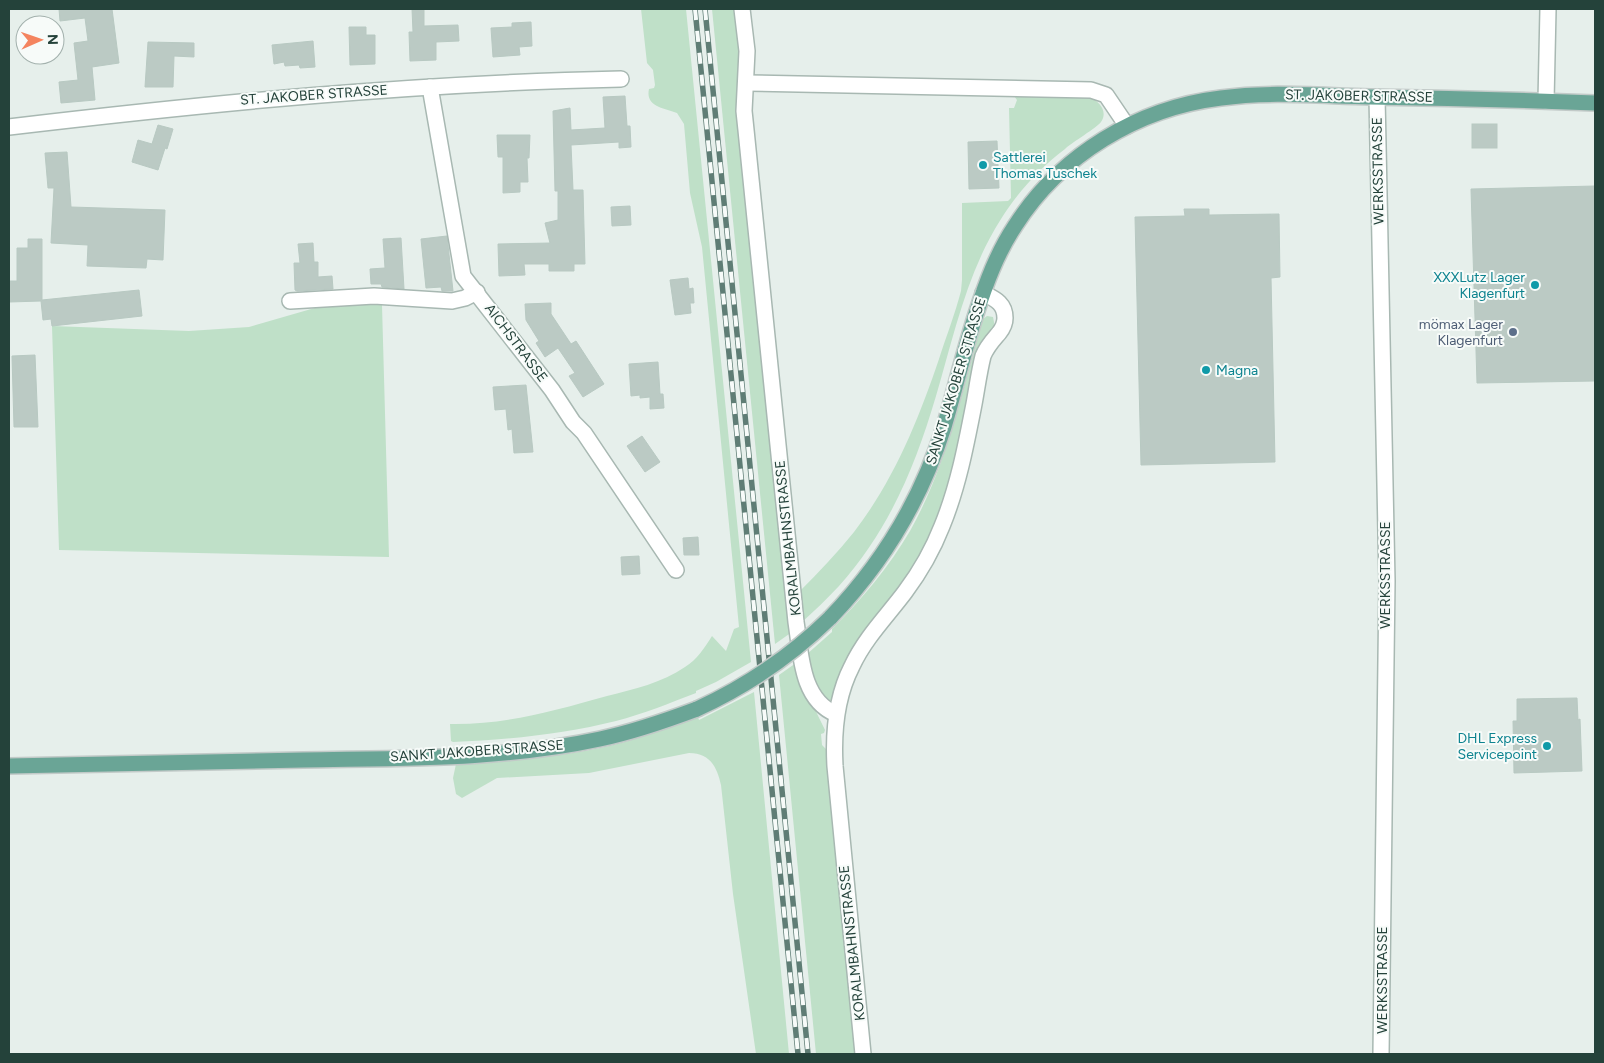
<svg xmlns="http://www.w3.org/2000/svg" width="1604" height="1063" viewBox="0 0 1604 1063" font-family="Figtree,sans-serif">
	<rect width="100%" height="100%" fill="#e6efeb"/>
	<g fill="#bfe0c8">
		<path d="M641 9H686L751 662 716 682 696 691V693C670 703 643 714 616 721 564 734 507 740 453 742L451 741 450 724C506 725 553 711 607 696 634 689 662 683 685 667 697 660 705 647 712 636L726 651 734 629 739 627 702 247 690 193 684 124 677 113C665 108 645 107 649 89L654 88 655 85 653 70 647 63Z"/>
		<polygon points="712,9 738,9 792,632 775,644"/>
		<path d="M1014 96 1091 98C1100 102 1108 112 1101 122 1098 127 1071 143 1065 149 1040 168 1018 192 1001 219 967 272 954 335 936 396 915 467 889 530 839 586 827 599 814 611 801 623L800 591C819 572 837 553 854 532 894 480 918 421 939 359 946 337 955 314 961 291L962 280V203L1008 201 1011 198 1009 108H1014L1017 100Z"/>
		<polygon points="325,305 382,305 389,557 59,550 52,326 189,331 249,327"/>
		<path d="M987 316 993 317 995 327 970 408 937 528 833 700H828L819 693 806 655 832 632V629C861 600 889 567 910 531 946 467 961 396 981 326L980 325 982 320Z"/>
		<polygon points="796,663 802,683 825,730 824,733 821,734 822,745 828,751 860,1054 816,1054 779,675"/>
		<path d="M754 692 789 1054H756L733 894 721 785C717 767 710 753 689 753L589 773 497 778 462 798 456 794 453 778 456 764C504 760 553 758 600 748 633 741 666 729 698 717L699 720Z"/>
	</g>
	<g fill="#bbcac4" stroke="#b8c9c2">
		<polygon points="59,9 112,9 119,63 92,67 95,100 61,103 59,82 78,80 74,43 88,41 85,18 60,21"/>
		<polygon points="412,9 424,9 424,26 458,25 459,41 436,42 436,60 410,61 409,32 413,32"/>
		<polygon points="531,22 532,46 519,47 520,55 493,57 491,28 512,27 512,23"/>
		<polygon points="349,27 366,27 366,35 375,35 375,64 350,65"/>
		<polygon points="313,41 315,67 300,68 299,65 285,66 284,62 274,64 272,45"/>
		<polygon points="148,42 194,43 194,57 174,56 173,87 145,87"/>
		<polygon points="625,96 627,126 630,126 631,147 619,148 619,142 571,145 573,190 583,190 585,264 574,264 574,271 549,271 549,264 524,264 525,275 499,276 498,244 550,243 545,223 558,220 558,191 555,191 553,111 570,108 571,130 605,128 603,97"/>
		<rect x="1472" y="124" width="25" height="24"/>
		<polygon points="158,125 173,129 167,149 165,148 158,170 132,162 138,140 152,144"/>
		<polygon points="497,135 530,135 529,158 527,158 528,182 520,182 520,192 503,193 503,157 498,157"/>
		<polygon points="997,141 999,188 969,189 968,142"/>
		<polygon points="67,152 71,207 165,210 163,260 147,259 146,268 87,266 88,245 51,243 54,188 48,188 45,153"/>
		<polygon points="1595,186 1595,381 1477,383 1471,189"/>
		<polygon points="630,206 631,225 612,226 611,207"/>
		<polygon points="1184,209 1209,209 1209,215 1279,214 1280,277 1271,278 1275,462 1141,465 1135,217 1185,216"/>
		<polygon points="447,236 453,291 442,291 441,287 426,288 421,239"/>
		<polygon points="401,238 404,289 382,287 381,284 371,284 370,269 385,268 383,239"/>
		<polygon points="28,239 42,239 42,300 139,290 142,316 52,326 51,319 43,320 41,301 9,302 9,281 17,281 17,248 28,248"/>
		<polygon points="313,243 314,262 318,262 318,277 332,276 333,289 297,291 295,290 294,263 300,263 298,244"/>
		<polygon points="688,278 689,289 693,288 694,303 690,303 691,313 675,315 670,280"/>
		<polygon points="551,303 551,314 571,344 576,341 604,384 583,397 569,376 575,373 558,348 545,357 536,343 539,341 526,320 525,304"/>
		<polygon points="35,355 38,427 14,427 12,356"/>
		<polygon points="658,362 660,394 663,394 664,408 650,409 650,397 640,398 640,395 631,396 629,364"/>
		<polygon points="526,385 533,452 514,453 512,429 508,430 506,409 495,410 493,387"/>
		<polygon points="642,436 660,462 645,472 627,446"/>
		<polygon points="698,537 699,555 684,555 683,538"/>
		<polygon points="639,556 640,574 622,575 621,557"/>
		<polygon points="1577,698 1578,720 1580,719 1582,771 1514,773 1513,721 1517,721 1517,699"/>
	</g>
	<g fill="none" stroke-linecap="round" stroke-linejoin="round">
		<g stroke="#a8b8b2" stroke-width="18">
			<g id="minor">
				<path d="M742 9 747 51 744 111 746 130 796 622C801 654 801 700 836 714"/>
				<polyline points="746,83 1091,90 1106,95 1127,126"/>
				<polyline points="430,87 463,276 552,390 573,422 584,433 676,570"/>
				<polyline points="1377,97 1387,581 1381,1054"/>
				<polyline points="1546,101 1548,9"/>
				<path d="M9 127C212 103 416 83 621 79"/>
				<polyline points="290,301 374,296 452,301 465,298 477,292"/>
				<path d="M863 1054 835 766C833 731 836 697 852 666 865 638 887 616 905 592 920 572 933 549 942 526 958 487 966 445 974 404 977 388 979 372 983 356 987 346 993 340 999 333 1003 328 1005 324 1005 318 1005 303 995 299 983 293"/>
			</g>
		</g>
		<g stroke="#c2cac8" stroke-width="18">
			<g id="major">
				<path d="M830 618C883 563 921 500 944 427 955 390 964 351 976 314 986 283 997 253 1015 226 1060 155 1138 108 1221 98 1271 91 1321 96 1371 97 1446 98 1520 100 1595 103"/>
				<path d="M9 766C107 764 205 762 303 760 402 758 503 760 600 739 633 732 665 721 697 709"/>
			</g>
		</g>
		<use href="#minor" stroke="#fff" stroke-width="15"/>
		<use href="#major" stroke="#6aa596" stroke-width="15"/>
		<g stroke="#5f7d75" stroke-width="5.5">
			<g id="rail">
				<polyline points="695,9 798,1054"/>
				<polyline points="705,9 808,1054"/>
			</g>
		</g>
		<use href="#rail" stroke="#f7fbf9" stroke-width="4" stroke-dasharray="11" stroke-linecap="butt"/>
		<g stroke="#c2cac8" stroke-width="18" stroke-linecap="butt">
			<path id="major-bridge" d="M697 709C747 686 791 656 830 618"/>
		</g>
		<use href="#major-bridge" stroke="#6aa596" stroke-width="15"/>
	</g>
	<g fill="#0f9aa8" stroke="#f7fbf9" stroke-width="2">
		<circle cx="983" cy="165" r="5"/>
		<circle cx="1535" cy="285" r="5"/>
		<circle cx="1206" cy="370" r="5"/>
		<circle cx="1547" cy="746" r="5"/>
	</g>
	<circle fill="#5c6f8a" stroke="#f7fbf9" stroke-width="2" cx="1513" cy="332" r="5"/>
	<g text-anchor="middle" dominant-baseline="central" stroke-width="4" stroke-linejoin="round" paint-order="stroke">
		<g font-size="14" fill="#24423a" stroke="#f7fbf9">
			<text transform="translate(314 95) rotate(-4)">ST. JAKOBER STRASSE</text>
			<text transform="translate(1359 96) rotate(1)">ST. JAKOBER STRASSE</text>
			<text transform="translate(1378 171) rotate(-91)">WERKSSTRASSE</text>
			<text transform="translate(516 343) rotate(53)">AICHSTRASSE</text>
			<text transform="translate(956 381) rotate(-73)">SANKT JAKOBER STRASSE</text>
			<text transform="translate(788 538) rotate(-96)">KORALMBAHNSTRASSE</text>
			<text transform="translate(1385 575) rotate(-90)">WERKSSTRASSE</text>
			<text transform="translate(477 751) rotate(-4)">SANKT JAKOBER STRASSE</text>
			<text transform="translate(852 943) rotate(-96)">KORALMBAHNSTRASSE</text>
			<text transform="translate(1382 980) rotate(-90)">WERKSSTRASSE</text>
		</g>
		<g font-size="14" fill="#0d838f" stroke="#f7fbf9" text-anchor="start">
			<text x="993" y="157">Sattlerei<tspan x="993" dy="16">Thomas Tuschek</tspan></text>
			<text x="1525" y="277" text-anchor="end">XXXLutz Lager<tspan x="1525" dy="16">Klagenfurt</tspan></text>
			<text x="1216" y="370">Magna</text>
			<text x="1537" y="738" text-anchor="end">DHL Express<tspan x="1537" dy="16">Servicepoint</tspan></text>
		</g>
		<g font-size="14" fill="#4e5e75" stroke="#f7fbf9" text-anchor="end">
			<text x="1503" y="324">mömax Lager<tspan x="1503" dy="16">Klagenfurt</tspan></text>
		</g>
	</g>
	<rect width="1604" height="1063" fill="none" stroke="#24423a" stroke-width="20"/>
	<g transform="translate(40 40) rotate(88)"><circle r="24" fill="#f7fbf9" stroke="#a3b1ad"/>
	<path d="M0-4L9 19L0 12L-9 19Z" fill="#f4845f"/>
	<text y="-8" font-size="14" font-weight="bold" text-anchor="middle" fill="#24423a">N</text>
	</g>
</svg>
